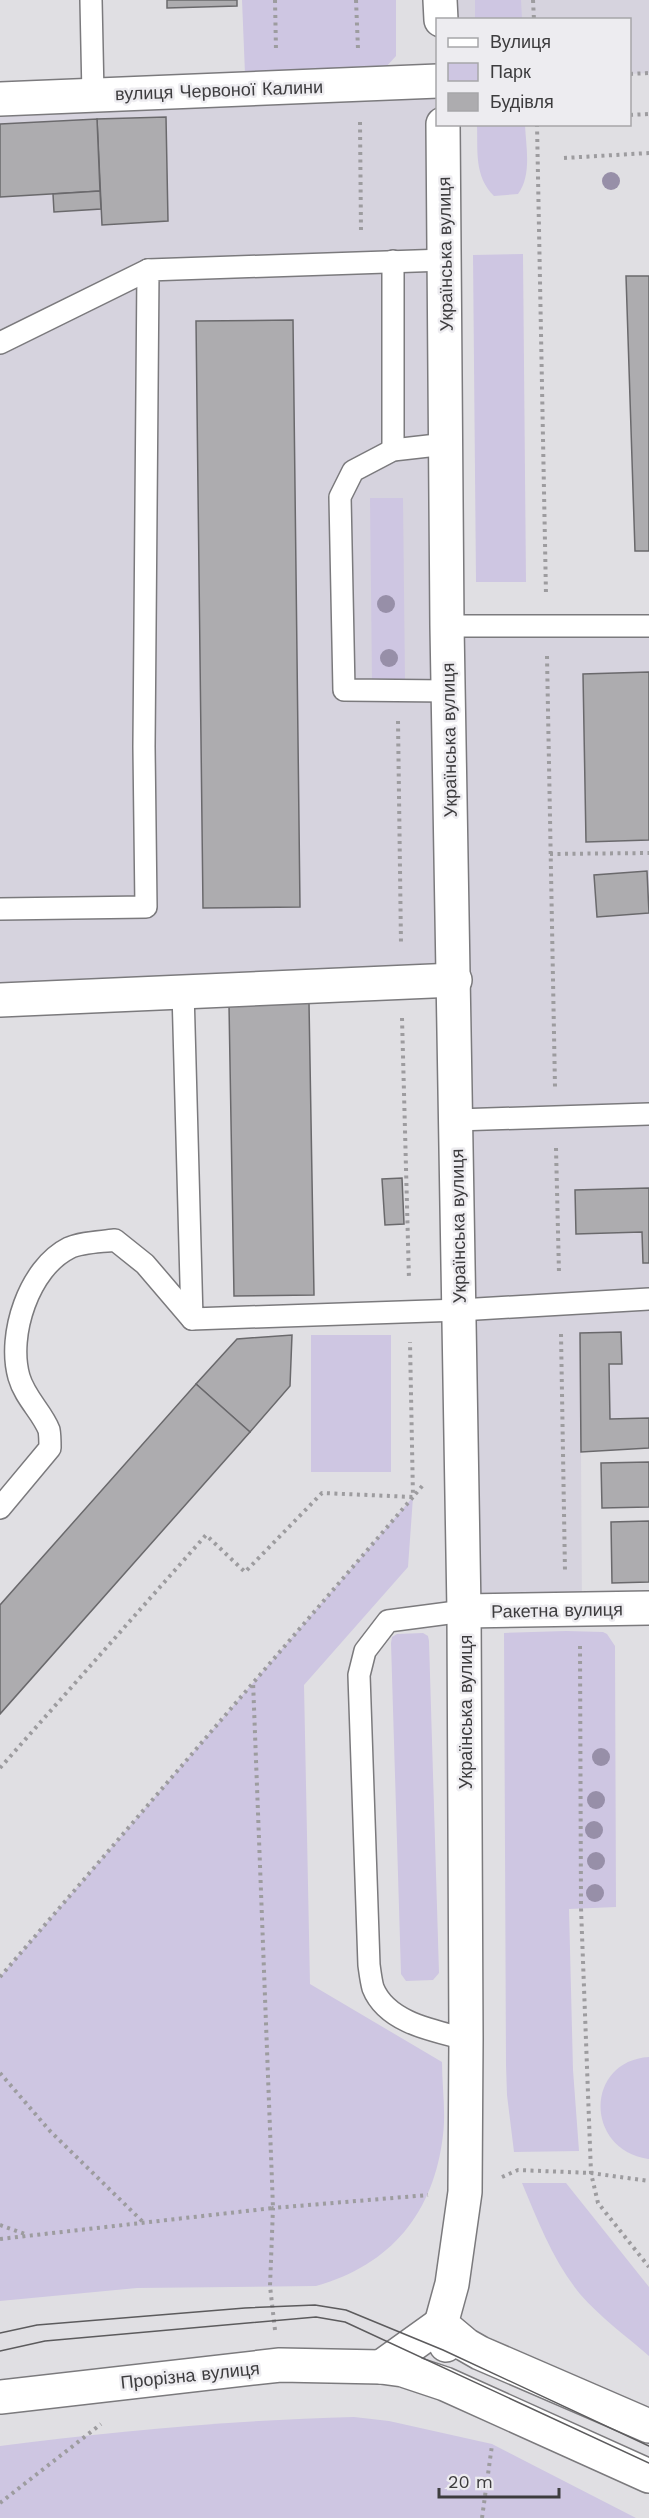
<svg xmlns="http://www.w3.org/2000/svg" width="649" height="2518" viewBox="0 0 649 2518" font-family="'Work Sans',sans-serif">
	<rect width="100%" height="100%" fill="#e0dfe3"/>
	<g fill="#d6d3de">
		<polygon points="440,0 649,0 649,73 630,74 630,20 441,19"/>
		<polygon points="437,81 447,626 649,626 649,1448 581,1452 582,1610 464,1611 454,980 0,1000 0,99"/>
	</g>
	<g fill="#cec6e2">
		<polygon points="242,0 396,0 396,56 385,68 245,74"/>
		<polygon points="475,0 521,0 522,19 475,19"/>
		<path d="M477 125H525C526 147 532 175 518 194L494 196C474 176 478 151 477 125Z"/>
		<polygon points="523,254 526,582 476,582 473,255"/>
		<polygon points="370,498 403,498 405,681 372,682"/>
		<rect x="311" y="1335" width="80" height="137"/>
		<path d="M413 1497 408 1567 304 1685 310 1984 442 2062C442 2086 446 2112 443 2135 434 2213 391 2265 316 2286L137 2288 0 2301V1977Z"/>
		<polygon points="566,1631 603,1632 607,1634 615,1646 616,1907 569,1909 573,2070 579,2151 514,2152 507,2095 506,2065 504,1633"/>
		<polygon points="423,1633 428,1636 429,1641 439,1973 433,1980 406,1981 401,1974 391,1643 392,1637 397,1634"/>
		<path d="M649 2057V2159H648C584 2149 585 2061 649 2057Z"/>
		<path d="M522 2183H566L649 2287V2356C626 2336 600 2317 580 2294 553 2261 538 2221 522 2183Z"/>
		<path d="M354 2417 389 2421 492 2444 636 2518H0V2446C117 2431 236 2420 354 2417Z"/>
	</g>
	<g fill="#adacaf" stroke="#6a696c" stroke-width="1.5">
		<polygon points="167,0 237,0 237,6 167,8"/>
		<polygon points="166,117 168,221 102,225 97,119"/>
		<polygon points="97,119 100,191 0,197 0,124"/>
		<polygon points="100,191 101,209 54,212 53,194"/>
		<polygon points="626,276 649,276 649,551 635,551"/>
		<polygon points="293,320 300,907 203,908 196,321"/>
		<polygon points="649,672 649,840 586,842 583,674"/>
		<polygon points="647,871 649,913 597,917 594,875"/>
		<polygon points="309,1003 314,1295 234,1296 229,1005"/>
		<polygon points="402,1178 404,1224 385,1225 382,1179"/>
		<polygon points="649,1188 649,1263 643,1263 642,1232 576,1234 575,1190"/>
		<polygon points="621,1332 622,1364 609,1364 610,1419 649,1418 649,1448 581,1452 580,1333"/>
		<polygon points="292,1335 290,1386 250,1432 196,1384 237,1339"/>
		<polygon points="196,1384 250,1432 0,1714 0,1605"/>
		<polygon points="649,1462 649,1507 602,1508 601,1463"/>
		<polygon points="649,1521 649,1582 612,1583 611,1522"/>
	</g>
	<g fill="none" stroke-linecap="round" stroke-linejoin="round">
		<g stroke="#7b7a7d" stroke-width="24">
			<g id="lane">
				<polyline points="91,0 93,95"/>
				<polyline points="0,343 148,270"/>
				<polyline points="446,444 393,450 353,471 340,497 344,690 449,691"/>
				<polyline points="393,450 393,261"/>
				<polyline points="447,626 649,626"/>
				<polyline points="0,909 146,907 144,747 148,270 445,260"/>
				<polyline points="183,991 192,1319 460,1310 649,1299"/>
				<polyline points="456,1120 649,1114"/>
				<path d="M0 1508 50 1448C50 1442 50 1435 49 1430 42 1412 25 1398 19 1377 7 1335 29 1268 69 1248 81 1242 101 1242 115 1240L145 1264 192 1319"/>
				<path d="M464 1611 388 1621 365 1651 359 1675 369 1965C370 1972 371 1981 373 1988 387 2023 435 2031 466 2039"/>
			</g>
		</g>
		<g stroke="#7b7a7d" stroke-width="36">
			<g id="street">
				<polyline points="0,99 438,81"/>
				<polyline points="0,1000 455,980"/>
				<polyline points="464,1611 649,1608"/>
			</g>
		</g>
		<g stroke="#7b7a7d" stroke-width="36">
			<g id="secondary">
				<polyline points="440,0 441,20"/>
				<polyline points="443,124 447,626 464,1611 466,2039 465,2192 452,2284 441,2324 466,2345 480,2353 649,2426"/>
				<polyline points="381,2367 441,2324 446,2345"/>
				<polyline points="0,2397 280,2365 381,2367 403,2370 445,2384 649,2476"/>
			</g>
		</g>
		<g stroke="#9d9c9f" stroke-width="4" stroke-dasharray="3 4.5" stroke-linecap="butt">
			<polyline points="275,0 276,50"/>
			<polyline points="356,0 358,49"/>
			<polyline points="533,0 534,20"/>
			<polyline points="630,74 649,73"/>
			<polyline points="630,115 649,114"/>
			<polyline points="360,122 361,232"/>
			<polyline points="537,124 546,595"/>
			<polyline points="564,158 649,153"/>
			<polyline points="547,656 555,1087"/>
			<polyline points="398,721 401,944"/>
			<polyline points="550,854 649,853"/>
			<polyline points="402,1018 409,1280"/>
			<polyline points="556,1148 559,1273"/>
			<polyline points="561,1334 565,1572"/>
			<polyline points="580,1646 581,1908 591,2173 598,2203 649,2267"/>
			<polyline points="0,1768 206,1535 245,1572 322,1493 413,1497 423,1485"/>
			<polyline points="0,1977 413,1497 410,1342"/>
			<polyline points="0,2073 50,2131 144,2223"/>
			<polyline points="502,2177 518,2170 591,2173 649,2181"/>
			<polyline points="0,2225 28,2235"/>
			<polyline points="0,2239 273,2208 253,1681"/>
			<polyline points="275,2330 270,2286 273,2208 428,2195"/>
			<polyline points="0,2503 101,2424"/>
			<polyline points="482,2518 492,2445"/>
		</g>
		<use href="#lane" stroke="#fff" stroke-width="21"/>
		<use href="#street" stroke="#fff" stroke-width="33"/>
		<use href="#secondary" stroke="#fff" stroke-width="33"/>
		<g stroke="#5c5b5d" stroke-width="1.5">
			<polyline points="0,2333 37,2325 245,2308 315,2305 346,2310 443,2350 649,2446"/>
			<polyline points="0,2351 45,2341 316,2317 345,2322 649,2463"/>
		</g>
	</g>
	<g fill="#978fa8">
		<circle cx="611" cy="181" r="9"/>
		<circle cx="386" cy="604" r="9"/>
		<circle cx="389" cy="658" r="9"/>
		<circle cx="601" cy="1757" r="9"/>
		<circle cx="596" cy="1800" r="9"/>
		<circle cx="594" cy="1830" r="9"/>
		<circle cx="596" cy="1861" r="9"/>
		<circle cx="595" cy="1893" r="9"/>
	</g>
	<g text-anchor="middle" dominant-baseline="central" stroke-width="5" stroke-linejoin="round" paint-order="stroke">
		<g font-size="18" fill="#3d3c3e" stroke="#edecf0">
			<text transform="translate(219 90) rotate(-2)">вулиця Червоної Калини</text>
			<text transform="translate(445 254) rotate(-91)">Українська вулиця</text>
			<text transform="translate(449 740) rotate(-91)">Українська вулиця</text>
			<text transform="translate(458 1226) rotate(-91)">Українська вулиця</text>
			<text transform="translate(557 1610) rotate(-1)">Ракетна вулиця</text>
			<text transform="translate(465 1712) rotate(-90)">Українська вулиця</text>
			<text transform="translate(190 2375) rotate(-6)">Прорізна вулиця</text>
		</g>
	</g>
	<rect x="436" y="18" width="195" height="108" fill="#edecf0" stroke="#a7a6a9" stroke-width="1.5"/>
	<rect x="448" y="38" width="30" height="9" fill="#ffffff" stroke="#a7a6a9" stroke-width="1.5"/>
	<text x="490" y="48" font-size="18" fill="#3d3c3e">Вулиця</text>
	<rect x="448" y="63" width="30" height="18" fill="#cec6e2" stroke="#a7a6a9" stroke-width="1.5"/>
	<text x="490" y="78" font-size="18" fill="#3d3c3e">Парк</text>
	<rect x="448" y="93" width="30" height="18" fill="#adacaf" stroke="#a7a6a9" stroke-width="1.5"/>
	<text x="490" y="108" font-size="18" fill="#3d3c3e">Будівля</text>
	<path d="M439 2488v9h120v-9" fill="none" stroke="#3d3c3e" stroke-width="3"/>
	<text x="448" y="2488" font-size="18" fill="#3d3c3e" stroke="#edecf0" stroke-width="4.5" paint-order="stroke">20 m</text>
</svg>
